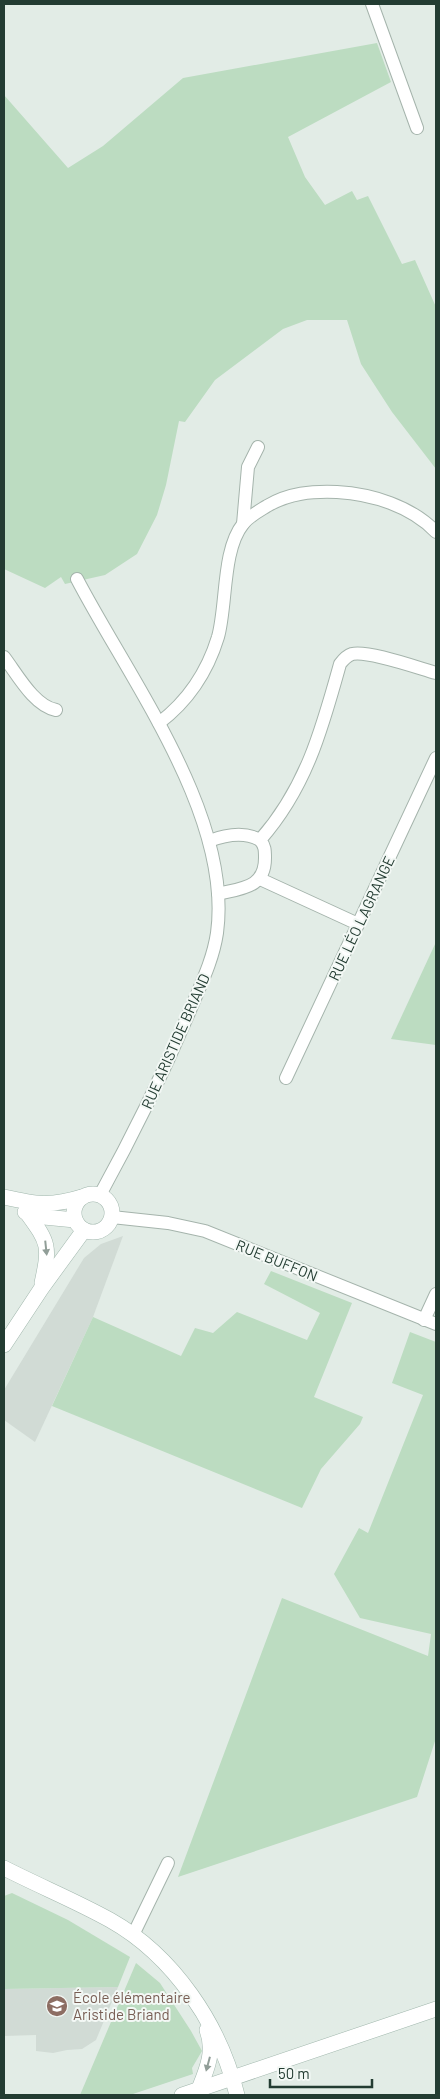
<svg xmlns="http://www.w3.org/2000/svg" width="440" height="2099" viewBox="0 0 440 2099" font-family="Barlow,sans-serif">
	<rect width="100%" height="100%" fill="#e2ece6"/>
	<g fill="#d1dbd5">
		<polygon points="123,1236 93,1317 35,1442 4,1420 4,1390 84,1258 101,1244"/>
		<polygon points="118,1987 96,2040 82,2049 67,2050 53,2053 36,2051 36,2035 4,2036 4,1989"/>
	</g>
	<g fill="#bcdcc1">
		<polygon points="377,43 391,82 288,137 305,177 325,205 352,191 357,200 368,196 402,264 415,260 436,307 436,469 392,412 361,364 347,320 307,320 283,329 215,380 185,422 179,421 166,485 157,515 137,554 105,575 65,584 61,577 45,588 4,569 4,95 68,168 103,146 183,78"/>
		<polygon points="436,942 436,1045 391,1039"/>
		<polygon points="271,1271 352,1303 314,1397 363,1417 360,1424 321,1469 302,1508 52,1406 93,1317 181,1356 195,1328 213,1333 237,1312 307,1340 320,1313 264,1284"/>
		<polygon points="410,1332 436,1342 436,1738 417,1797 178,1877 282,1598 428,1656 431,1634 360,1618 334,1574 359,1528 368,1533 423,1395 392,1383"/>
		<polygon points="12,1893 68,1920 130,1957 118,1987 4,1989 4,1896"/>
		<polygon points="136,1963 160,1983 191,2031 202,2051 192,2068 193,2074 130,2095 80,2095"/>
	</g>
	<g fill="none" stroke-linecap="round" stroke-linejoin="round">
		<g stroke="#a5b4ac" stroke-width="14">
			<g id="street">
				<polyline points="372,4 417,128"/>
				<polyline points="243,524 248,467 258,447"/>
				<path d="M77 579C129 679 233 816 217 933 213 960 201 984 191 1008 164 1072 133 1135 100 1195"/>
				<path d="M4 657C17 674 34 706 56 710"/>
				<path d="M159 723C188 701 207 673 218 637 227 605 222 550 243 524 249 516 259 511 267 506 289 493 312 491 337 492 372 494 411 506 436 532"/>
				<path d="M209 841C225 835 244 831 260 840"/>
				<polyline points="260,879 358,924"/>
				<path d="M218 894C242 888 265 888 265 858 265 850 265 846 260 840 306 788 322 729 340 664 343 660 346 656 352 654 368 650 418 668 436 673"/>
				<polyline points="286,1078 436,758"/>
				<polyline points="112,1217 168,1223 205,1231 436,1324"/>
				<polyline points="424,1320 436,1294"/>
				<polyline points="133,1935 168,1863"/>
			</g>
		</g>
		<g stroke="#a1b7ad" stroke-width="16">
			<g id="secondary">
				<circle cx="93" cy="1213" r="19"/>
				<path d="M4 1197C35 1204 50 1207 82 1197"/>
				<polyline points="25,1212 44,1217 75,1220"/>
				<path d="M27 1213C49 1243 50 1246 42 1283"/>
				<polyline points="4,1345 41,1289 84,1230"/>
				<path d="M4 1868C39 1886 76 1901 110 1920 174 1956 220 2025 237 2095"/>
				<path d="M199 2089C207 2069 215 2051 207 2030"/>
				<polyline points="182,2095 436,2009"/>
			</g>
		</g>
		<use href="#street" stroke="#fff" stroke-width="12"/>
		<use href="#secondary" stroke="#fff" stroke-width="15"/>
	</g>
	<defs><path id="oneway-solid" d="M-6-.8H1V-3.2L6.5 0L1 3.2V.8H-6Z" transform="scale(1.25)"/></defs>
	<g fill="#919e98">
		<use href="#oneway-solid" transform="translate(46 1248) rotate(84)"/>
		<use href="#oneway-solid" transform="translate(208 2064) rotate(105)"/>
	</g>
	<defs>
		<g id="school-disc" transform="scale(1.125)"><circle r="9.5" fill="#8d6e63" stroke="#f3f8f5"/><path d="M0-5L7-2L0 1L-7-2ZM-4 1L0 2.5L4 1V4Q0 6-4 4Z" fill="#fff"/></g>
	</defs>
	<g fill-rule="evenodd">
		<use href="#school-disc" x="57" y="2006"/>
	</g>
	<g text-anchor="middle" dominant-baseline="central" stroke-width="4" stroke-linejoin="round" paint-order="stroke">
		<g font-size="15" fill="#233c32" stroke="#f3f8f5">
			<text transform="translate(361 918) rotate(-65)">RUE LÉO LAGRANGE</text>
			<text transform="translate(175 1041) rotate(-66)">RUE ARISTIDE BRIAND</text>
			<text transform="translate(277 1260) rotate(22)">RUE BUFFON</text>
		</g>
		<g font-size="15" fill="#785e54" stroke="#f3f8f5" text-anchor="start">
			<text x="73" y="1997">École élémentaire<tspan x="73" dy="17">Aristide Briand</tspan></text>
		</g>
	</g>
	<rect width="440" height="2099" fill="none" stroke="#233c32" stroke-width="10"/>
	<path d="M270 2079v8h102v-8" fill="none" stroke="#233c32" stroke-width="2.5"/>
	<text x="278" y="2079" font-size="15" fill="#233c32" stroke="#f3f8f5" stroke-width="4" paint-order="stroke">50 m</text>
</svg>
